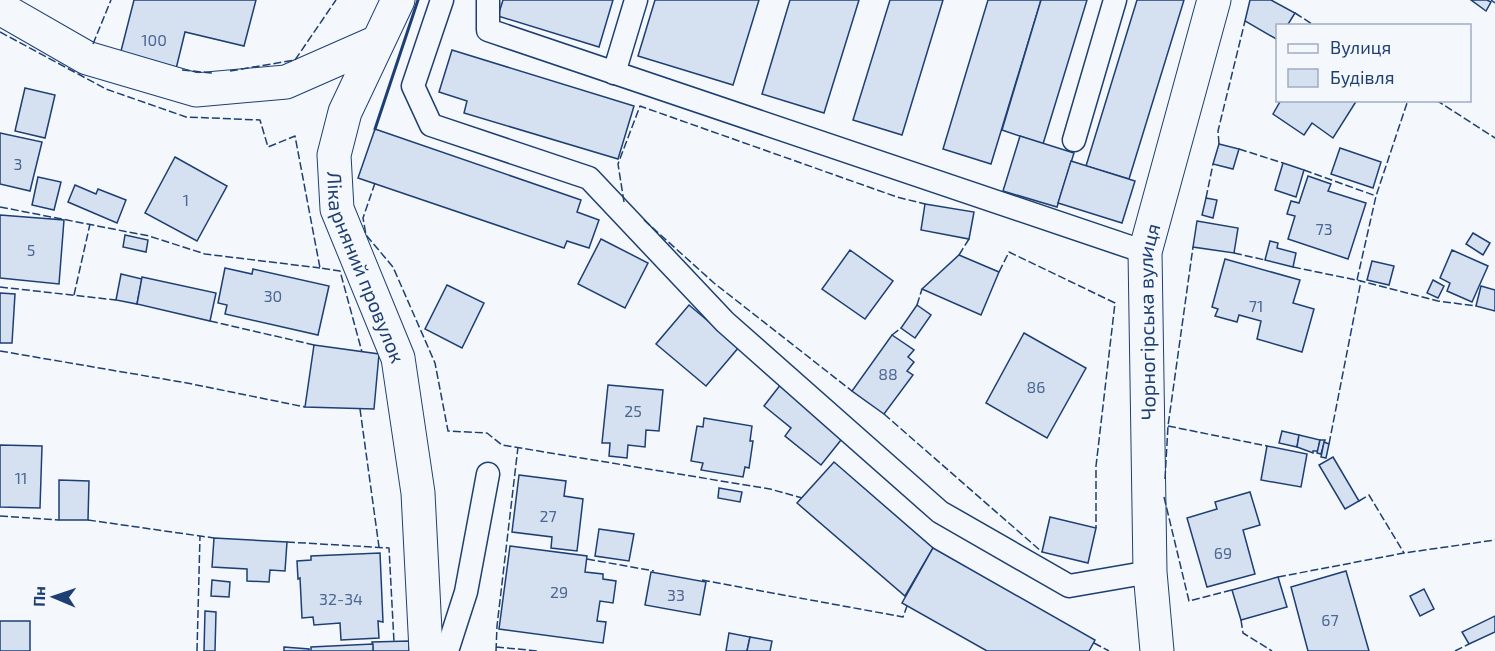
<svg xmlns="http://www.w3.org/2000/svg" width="1495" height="651" viewBox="0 0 1495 651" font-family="'Exo 2',sans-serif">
	<rect width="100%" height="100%" fill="#f4f7fb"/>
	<g fill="#d5e0f0" stroke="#1d3f73" stroke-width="1.5">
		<polygon points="134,0 256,0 244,46 185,32 176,69 120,55"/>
		<polygon points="503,0 613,0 599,47 498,16"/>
		<polygon points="655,0 759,0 733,85 638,56"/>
		<polygon points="790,0 859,0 824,113 762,94"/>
		<polygon points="890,0 943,0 902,135 853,120"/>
		<polygon points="988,0 1041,0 991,164 943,149"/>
		<polygon points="1041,0 1087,0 1043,144 1002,130"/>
		<polygon points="1137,0 1184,0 1129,179 1086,166"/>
		<polygon points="1250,0 1271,0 1295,13 1287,26 1278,26 1278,40 1245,21"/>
		<polygon points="1471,0 1487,0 1491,2 1486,11"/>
		<polygon points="452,50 634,106 618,159 464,113 467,101 439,92"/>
		<polygon points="25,88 55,95 45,138 15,131"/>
		<polygon points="1281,100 1357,100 1333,138 1312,123 1304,135 1273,114"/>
		<polygon points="375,129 581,200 577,212 599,220 589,248 567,241 564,248 358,178"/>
		<polygon points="0,133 42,142 30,191 0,184"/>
		<polygon points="1020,136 1074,153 1057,207 1003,191"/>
		<polygon points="1219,144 1239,149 1233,169 1213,164"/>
		<polygon points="1340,148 1381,162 1373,188 1331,174"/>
		<polygon points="175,157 227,186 197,241 145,213"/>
		<polygon points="1071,161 1135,181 1122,223 1058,203"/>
		<polygon points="1283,163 1304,170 1296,197 1275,190"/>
		<polygon points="1308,176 1331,184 1328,191 1366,203 1348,259 1288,239 1295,216 1287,214 1291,201 1299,203"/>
		<polygon points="38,177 61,182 54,210 32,205"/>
		<polygon points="75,185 96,194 98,189 126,200 117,223 68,202"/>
		<polygon points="1206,198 1217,200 1213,218 1202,215"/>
		<polygon points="925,204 974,212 969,239 921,230"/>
		<polygon points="0,215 64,220 59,284 0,278"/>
		<polygon points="1197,221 1238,228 1234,253 1193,247"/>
		<polygon points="1473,233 1490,243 1483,255 1466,244"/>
		<polygon points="125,235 148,240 146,252 123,247"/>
		<polygon points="601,239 648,263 625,308 578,284"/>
		<polygon points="1270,241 1278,243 1277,248 1296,253 1293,267 1265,260"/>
		<polygon points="850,250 893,281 865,319 822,289"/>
		<polygon points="1452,250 1488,266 1472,302 1447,291 1450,283 1440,278"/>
		<polygon points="959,255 999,272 981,315 922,289"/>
		<polygon points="1225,259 1300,280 1293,303 1314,309 1302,352 1257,339 1261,321 1239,315 1237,322 1215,316 1218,309 1212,307"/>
		<polygon points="1372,261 1394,266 1389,285 1367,280"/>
		<polygon points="225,268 252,274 253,269 329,286 318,335 225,314 227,305 218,303"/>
		<polygon points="121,274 142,279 137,304 116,300"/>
		<polygon points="142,277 216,293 210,321 137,304"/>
		<polygon points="1433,280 1444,286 1438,298 1427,293"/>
		<polygon points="447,285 484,303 462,348 425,329"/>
		<polygon points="1481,286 1495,290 1495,311 1476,306"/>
		<polygon points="0,293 15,294 12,343 0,343"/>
		<polygon points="689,305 739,347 706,386 656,344"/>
		<polygon points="917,305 931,315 915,338 901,328"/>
		<polygon points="1024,333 1086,368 1047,438 986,403"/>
		<polygon points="892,335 914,350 908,357 914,362 907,371 913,375 884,414 852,391"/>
		<polygon points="314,345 379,354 374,409 305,407"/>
		<polygon points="781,384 845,435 821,465 785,436 791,428 764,406"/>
		<polygon points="608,385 663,390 659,431 646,430 645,447 628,445 627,458 609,456 610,443 602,443"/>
		<polygon points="704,418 752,426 750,441 753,441 749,468 745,467 743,477 701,470 703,463 691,461 697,426 703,427"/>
		<polygon points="1282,431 1299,435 1297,447 1279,443"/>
		<polygon points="1299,435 1320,440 1318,451 1313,451 1313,453 1297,447"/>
		<polygon points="1320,440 1325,440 1321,454 1317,453"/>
		<polygon points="1324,442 1329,444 1326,458 1321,457"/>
		<polygon points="0,445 42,446 40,508 0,507"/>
		<polygon points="1267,446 1307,454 1301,487 1261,480"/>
		<polygon points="1333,457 1359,501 1345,509 1319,465"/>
		<polygon points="834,462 933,548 905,596 797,503"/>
		<polygon points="519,475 566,481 564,496 583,499 577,551 551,548 552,537 512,532"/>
		<polygon points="59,480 89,481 88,520 59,520"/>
		<polygon points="719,488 742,492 740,502 718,498"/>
		<polygon points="1250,492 1260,525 1243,530 1255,574 1207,587 1187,518 1217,509 1215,502"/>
		<polygon points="1050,517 1096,528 1088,563 1042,552"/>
		<polygon points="599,529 634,534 629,561 595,556"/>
		<polygon points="214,538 287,542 285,571 270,570 269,582 247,581 247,569 212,567"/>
		<polygon points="510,546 587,556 585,572 603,574 603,579 616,581 613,603 600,601 597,621 606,622 603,643 499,629"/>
		<polygon points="933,548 1095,640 1089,651 987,651 902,603"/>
		<polygon points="380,553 383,622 378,621 379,638 341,640 340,623 314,625 313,617 302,618 300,578 298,579 297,561 311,560 311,556"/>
		<polygon points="1346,571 1369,651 1308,651 1291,587"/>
		<polygon points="651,572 706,582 700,615 645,605"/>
		<polygon points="1278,577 1287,607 1241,620 1232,590"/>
		<polygon points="212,580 230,582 229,597 211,596"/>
		<polygon points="1424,589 1434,609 1420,616 1410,596"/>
		<polygon points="205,611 216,612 215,651 204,651"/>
		<polygon points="1495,616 1495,632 1469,644 1462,632"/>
		<rect x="0" y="621" width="30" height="30"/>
		<polygon points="729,633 750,637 747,651 726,651"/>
		<polygon points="750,637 772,641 770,651 747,651"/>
		<polygon points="409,641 409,651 373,651 372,642"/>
		<polygon points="373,644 373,651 311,651 311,647"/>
		<polygon points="284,647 309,649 309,651 284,651"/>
	</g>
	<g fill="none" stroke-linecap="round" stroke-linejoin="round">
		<g stroke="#1d3f73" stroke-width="25">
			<g id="lane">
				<polyline points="442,0 413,86 431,125 589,178 725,322 940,512 1069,586 1150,572"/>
				<polyline points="488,0 488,30 1145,252"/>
				<polyline points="614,73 636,0"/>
				<polyline points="1074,140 1115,0"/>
				<polyline points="447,651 466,592 488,474"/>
			</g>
		</g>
		<g stroke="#1d3f73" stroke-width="35">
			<g id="street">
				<path id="s1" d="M398 0 345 112 334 155 337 209 398 358 418 493 426 651"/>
				<polyline points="0,8 87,58 196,90 286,82 377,42"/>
				<path id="s2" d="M1157 651 1150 572 1145 252 1214 0"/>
			</g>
		</g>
		<use href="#lane" stroke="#f4f7fb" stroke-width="22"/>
		<use href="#street" stroke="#f4f7fb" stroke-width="33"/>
		<g stroke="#1d3f73" stroke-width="1.5" stroke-dasharray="8 3" stroke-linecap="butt">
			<polyline points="1491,0 1495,3"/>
			<polyline points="1295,13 1315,26"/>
			<polyline points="0,32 106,89 186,117 260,120 268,147 295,136 320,268 340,271 362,352"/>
			<polyline points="93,44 111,0"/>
			<polyline points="182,70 212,73"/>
			<polyline points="230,71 295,60 336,0"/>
			<polyline points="1436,100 1495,138"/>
			<polyline points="1219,144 1218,131 1245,21"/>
			<polyline points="1239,149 1283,163"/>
			<polyline points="1304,170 1376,196"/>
			<polyline points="375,183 363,218 366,235 393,267 435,363 448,431 487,433 502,445 770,489 802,498"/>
			<polyline points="1206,198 1213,164"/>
			<polyline points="624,202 618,164 640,106 897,197 925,204"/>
			<polyline points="0,207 149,236 205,254 320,268"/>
			<polyline points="644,220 714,283 852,391"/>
			<polyline points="1234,253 1265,260"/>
			<polyline points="959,255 969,239"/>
			<polyline points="1293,267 1361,281 1438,301 1476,306"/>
			<polyline points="999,272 1009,252 1115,303 1096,466 1096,528"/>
			<polyline points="1357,280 1376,196 1408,100"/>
			<polyline points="0,287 116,300"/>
			<polyline points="74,295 90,224"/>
			<polyline points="917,305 922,289"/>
			<polyline points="210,321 314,345"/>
			<polyline points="892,335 901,328"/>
			<polyline points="0,351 187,383 305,407"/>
			<polyline points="360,409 379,547"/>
			<polyline points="884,414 1042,552"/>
			<polyline points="1168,426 1267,446"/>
			<polyline points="1329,444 1361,281"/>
			<polyline points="1165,479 1168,426 1193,247"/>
			<polyline points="1164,497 1189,601 1232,590"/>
			<polyline points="1359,501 1369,495 1404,553"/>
			<polyline points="0,516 59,520"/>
			<polyline points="88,520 214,538"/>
			<polyline points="287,542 389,548 394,642"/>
			<polyline points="587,559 654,571"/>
			<polyline points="1278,577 1404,553 1495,540"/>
			<polyline points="702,580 903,617 907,606"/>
			<polyline points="1241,620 1243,633 1272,651"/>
			<polyline points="1094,643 1109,651"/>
			<polyline points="496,647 538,651"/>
			<polyline points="197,651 200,536"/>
			<polyline points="496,651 497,626 518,447"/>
			<polyline points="1455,651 1469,644"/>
		</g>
		<polyline stroke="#1d3f73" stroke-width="3" points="375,129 418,0"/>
	</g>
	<g text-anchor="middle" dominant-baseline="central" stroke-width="4.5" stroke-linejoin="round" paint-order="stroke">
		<g font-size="16" fill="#4b6792">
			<text x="154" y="39">100</text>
			<text x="18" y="163">3</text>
			<text x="186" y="199">1</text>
			<text x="1324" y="228">73</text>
			<text x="31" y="249">5</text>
			<text x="273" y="295">30</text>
			<text x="1256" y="305">71</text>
			<text x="888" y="373">88</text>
			<text x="1036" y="386">86</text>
			<text x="633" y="410">25</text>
			<text x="21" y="477">11</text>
			<text x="548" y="515">27</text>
			<text x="1223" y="552">69</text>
			<text x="559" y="591">29</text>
			<text x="676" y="594">33</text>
			<text x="341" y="598">32-34</text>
			<text x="1330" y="619">67</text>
		</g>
		<g font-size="20" fill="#1d3f73" stroke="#f4f7fb">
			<text stroke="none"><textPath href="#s1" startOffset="286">Лікарняний провулок</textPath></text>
			<text stroke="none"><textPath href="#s2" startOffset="330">Чорногірська вулиця</textPath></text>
		</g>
	</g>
	<rect x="1276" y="24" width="195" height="78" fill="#f4f7fb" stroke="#9eadc5" stroke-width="1.5"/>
	<rect x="1288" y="44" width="30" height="9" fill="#f4f7fb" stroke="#9eadc5" stroke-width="1.5"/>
	<text x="1330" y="54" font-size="18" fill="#1d3f73">Вулиця</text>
	<rect x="1288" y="69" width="30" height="18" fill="#d5e0f0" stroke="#9eadc5" stroke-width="1.5"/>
	<text x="1330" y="84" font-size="18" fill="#1d3f73">Будівля</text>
	<g transform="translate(54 597) rotate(272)" stroke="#f4f7fb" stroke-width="4.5" paint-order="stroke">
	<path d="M0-4.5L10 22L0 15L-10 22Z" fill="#1d3f73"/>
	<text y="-9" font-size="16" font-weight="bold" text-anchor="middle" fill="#1d3f73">Пн</text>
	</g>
</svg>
